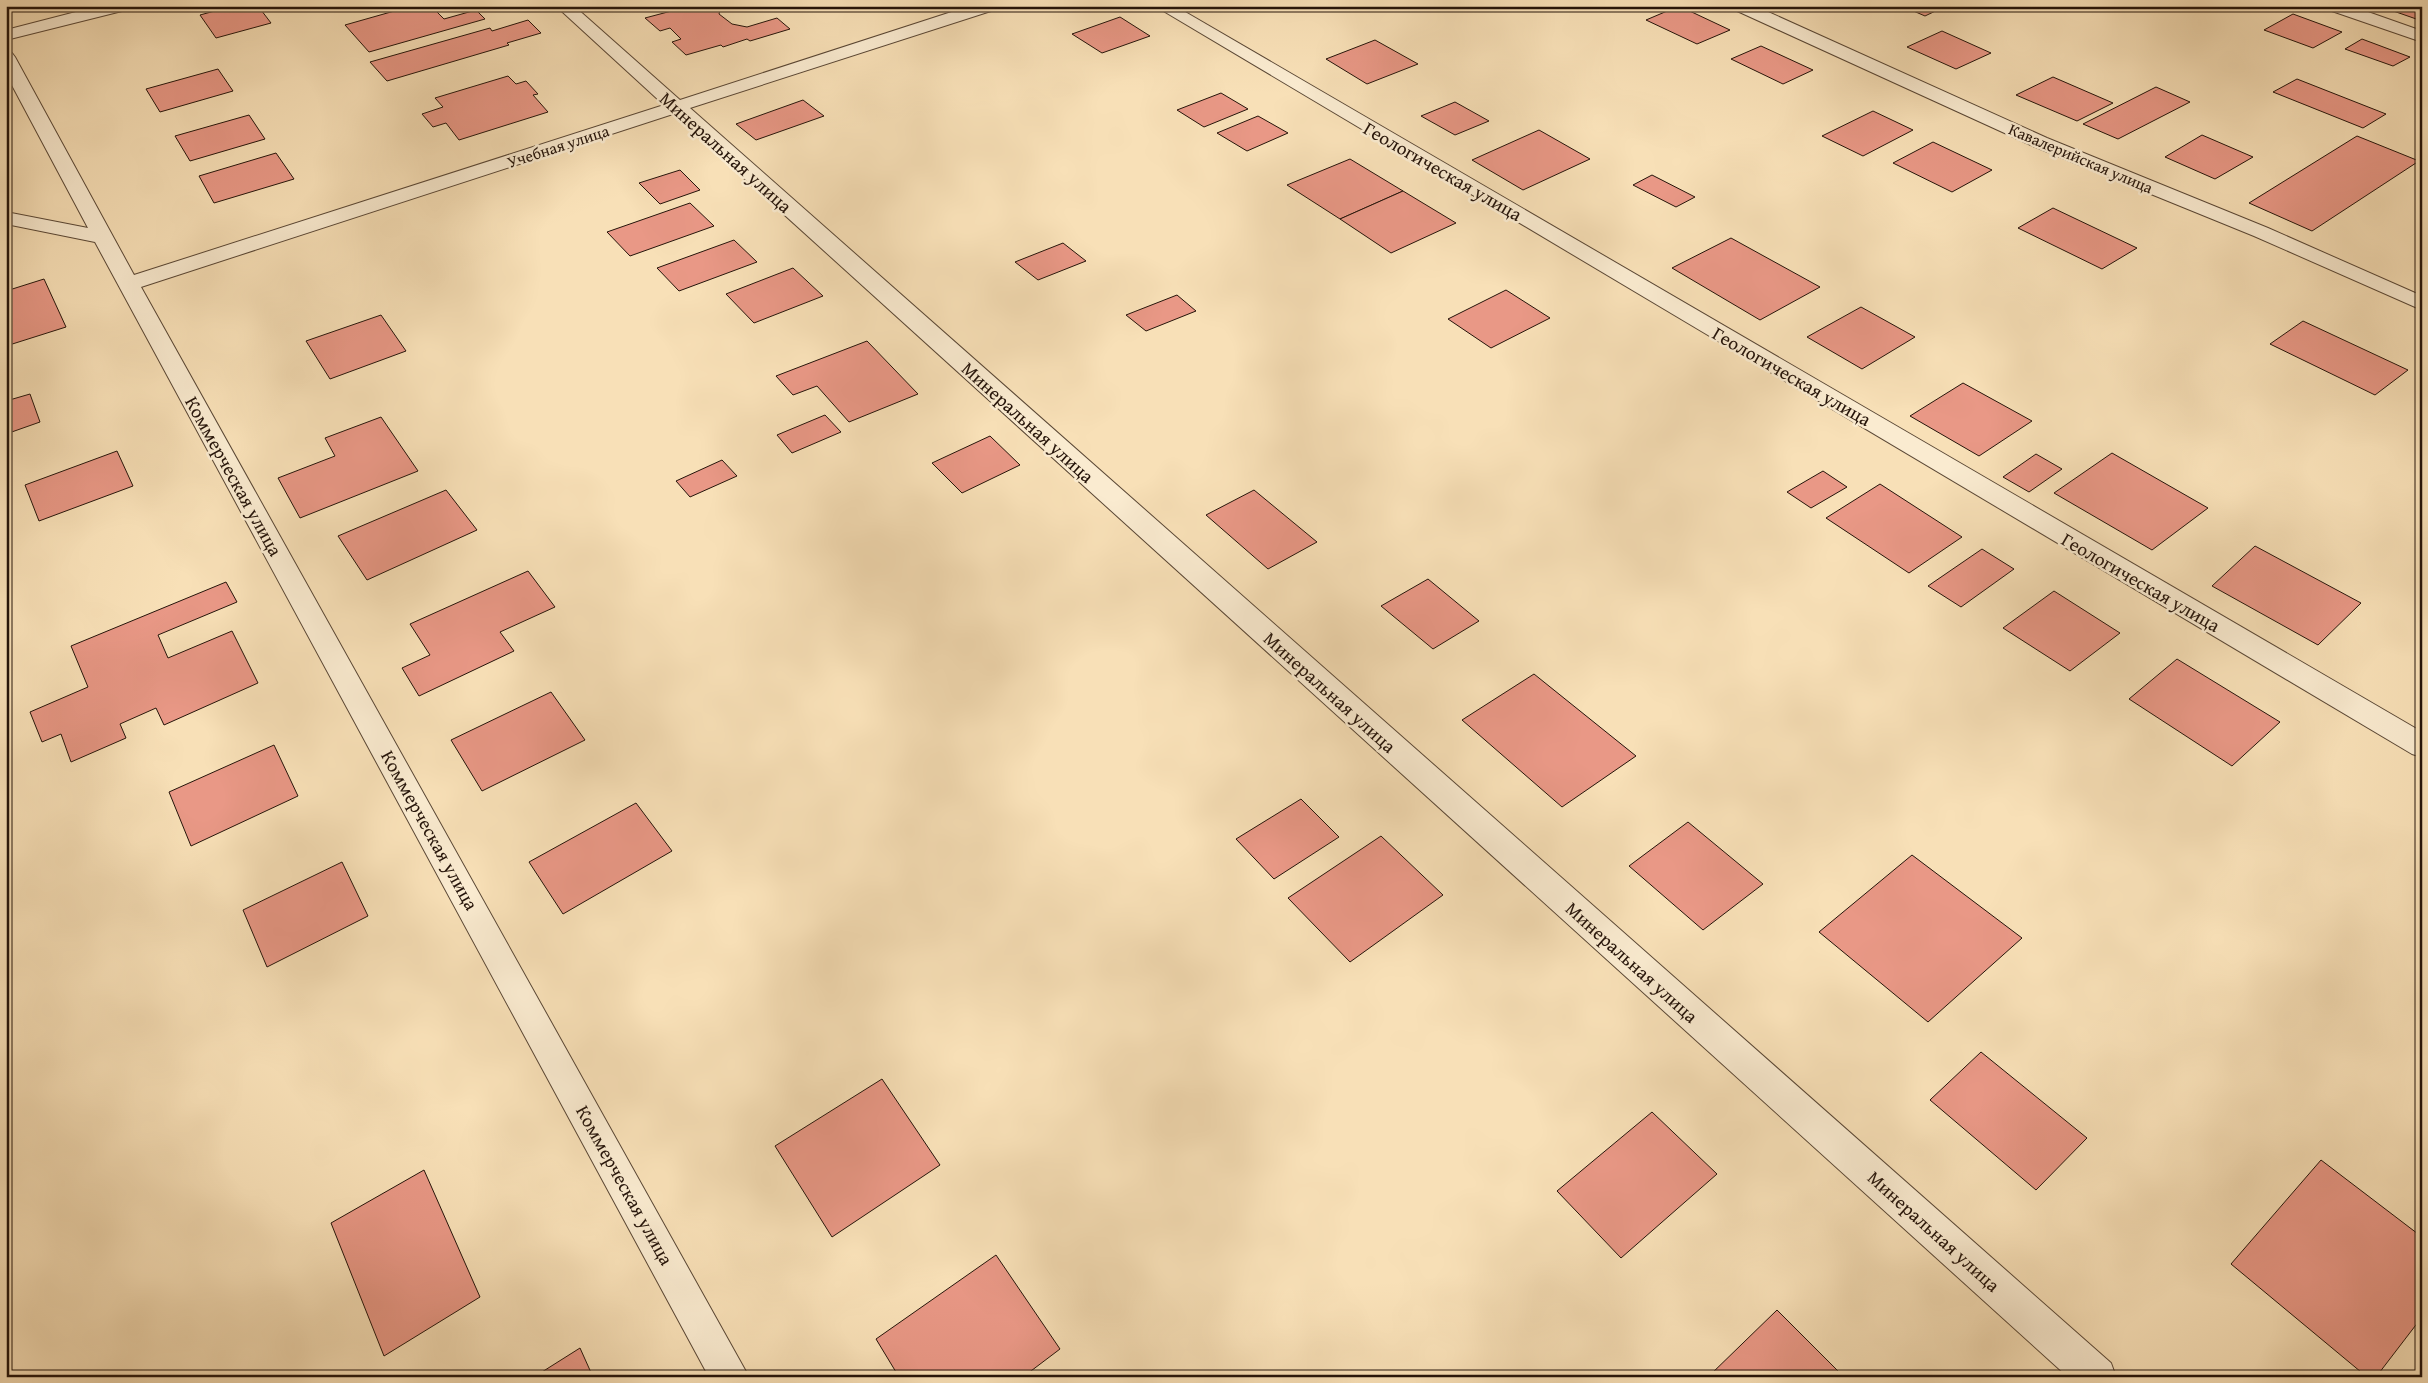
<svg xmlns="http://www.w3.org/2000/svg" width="2428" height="1383" viewBox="0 0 2428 1383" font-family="'Gentium Book Plus',serif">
	<rect width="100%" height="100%" fill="#f8e0b7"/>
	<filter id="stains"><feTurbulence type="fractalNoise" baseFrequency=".004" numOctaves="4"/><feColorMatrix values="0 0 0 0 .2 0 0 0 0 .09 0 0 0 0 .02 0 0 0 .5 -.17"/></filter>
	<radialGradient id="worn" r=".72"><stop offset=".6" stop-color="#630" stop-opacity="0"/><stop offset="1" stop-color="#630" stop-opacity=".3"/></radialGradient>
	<g fill="#e99886" stroke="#25140a">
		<polygon points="233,6 258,6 271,23 216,38 200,15"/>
		<polygon points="412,6 431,6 444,19 476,10 485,19 369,52 345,25"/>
		<polygon points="721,6 719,14 732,24 747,27 777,18 790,29 750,41 747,39 723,47 721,45 686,55 672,42 681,39 670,28 660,31 645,18 679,9 677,7 680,6"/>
		<polygon points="1679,6 1730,30 1697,44 1646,20"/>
		<polygon points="1902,6 1946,6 1925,16"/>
		<polygon points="2379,6 2422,6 2422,21"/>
		<polygon points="2293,14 2342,32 2313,48 2264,30"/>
		<polygon points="1120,17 1150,36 1102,53 1072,34"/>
		<polygon points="528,20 541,33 507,43 509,45 387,81 370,62 490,28 492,31"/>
		<polygon points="1942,31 1991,53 1956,69 1907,47"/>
		<polygon points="2362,39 2410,57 2393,66 2345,49"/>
		<polygon points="1375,40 1418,64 1367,84 1326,59"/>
		<polygon points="1761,46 1813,70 1783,84 1731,59"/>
		<polygon points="218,69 233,91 160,112 146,89"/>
		<polygon points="508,76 516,84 526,81 538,94 533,95 548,112 459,140 446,123 433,127 422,114 443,107 435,98"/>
		<polygon points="2053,77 2113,103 2077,121 2016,95"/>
		<polygon points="2297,79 2386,114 2363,128 2273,92"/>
		<polygon points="2156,87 2190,102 2118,139 2083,124"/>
		<polygon points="1221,93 1248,109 1204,127 1177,110"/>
		<polygon points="803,100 824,116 756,140 736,124"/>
		<polygon points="1455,102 1489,121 1455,135 1421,116"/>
		<polygon points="1873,111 1913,130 1863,156 1822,136"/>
		<polygon points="249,115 265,139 190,161 175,136"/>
		<polygon points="1258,116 1288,133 1247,151 1217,133"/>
		<polygon points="1539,130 1590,159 1523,190 1472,160"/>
		<polygon points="2202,135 2253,157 2215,179 2165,157"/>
		<polygon points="2357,136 2419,161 2312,231 2249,203"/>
		<polygon points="1933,142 1992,170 1952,192 1893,163"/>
		<polygon points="276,153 294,179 214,203 199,176"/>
		<polygon points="1350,159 1403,191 1340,219 1287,185"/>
		<polygon points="680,170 700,190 660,204 639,183"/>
		<polygon points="1652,175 1695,197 1676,207 1633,185"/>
		<polygon points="1403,191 1456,223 1391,253 1340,219"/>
		<polygon points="690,203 714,226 630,256 607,232"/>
		<polygon points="2053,208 2137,248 2102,269 2018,228"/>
		<polygon points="1731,238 1820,287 1760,320 1672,268"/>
		<polygon points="734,240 757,262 679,291 657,268"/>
		<polygon points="1063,243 1086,261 1038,280 1015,262"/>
		<polygon points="793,268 823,296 754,323 726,294"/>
		<polygon points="44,279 66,327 6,346 6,291"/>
		<polygon points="1506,290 1550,318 1491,348 1448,319"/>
		<polygon points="1177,295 1196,311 1146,331 1126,315"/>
		<polygon points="1861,307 1915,337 1862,369 1807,337"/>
		<polygon points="381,315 406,351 330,379 306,341"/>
		<polygon points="2303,321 2408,370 2375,395 2270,344"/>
		<polygon points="867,341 918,394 849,422 817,386 793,395 776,376"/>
		<polygon points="1963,383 2032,421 1979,456 1910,416"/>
		<polygon points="30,394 40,422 6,434 6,401"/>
		<polygon points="825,415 841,432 792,453 777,435"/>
		<polygon points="381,417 418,471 300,518 278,478 335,456 325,438"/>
		<polygon points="990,436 1020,465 962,493 932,463"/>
		<polygon points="117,451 133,486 39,521 25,485"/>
		<polygon points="2112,453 2208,508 2152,550 2054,493"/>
		<polygon points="2036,454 2062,469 2029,492 2003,477"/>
		<polygon points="722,460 737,476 690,497 676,481"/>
		<polygon points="1823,471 1847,487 1811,508 1787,492"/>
		<polygon points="1880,484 1962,537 1909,573 1826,518"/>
		<polygon points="446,490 477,530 367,580 338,536"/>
		<polygon points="1254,490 1317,542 1268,569 1206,515"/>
		<polygon points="2255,546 2361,603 2318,645 2212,586"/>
		<polygon points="1982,549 2014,569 1961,607 1928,586"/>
		<polygon points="528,571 555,607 500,632 514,651 419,696 402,668 430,655 410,624"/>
		<polygon points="1428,579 1479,621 1433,649 1381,606"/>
		<polygon points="226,582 237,602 158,635 168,658 232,631 258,683 164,725 156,708 120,724 126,738 71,762 61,734 42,742 30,712 88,687 71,646"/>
		<polygon points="2054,591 2120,633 2070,671 2003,628"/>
		<polygon points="2177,659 2280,722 2232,766 2129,699"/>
		<polygon points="1534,674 1636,756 1562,807 1462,720"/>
		<polygon points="551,692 585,740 482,791 451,740"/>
		<polygon points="274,745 298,796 191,846 169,792"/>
		<polygon points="1301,799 1339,837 1274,879 1236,839"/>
		<polygon points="636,803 672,851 563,914 529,862"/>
		<polygon points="1688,822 1763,884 1703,930 1629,866"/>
		<polygon points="1381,836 1443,895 1350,962 1288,898"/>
		<polygon points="1912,855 2022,938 1928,1022 1819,932"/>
		<polygon points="342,862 368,916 267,967 243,910"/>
		<polygon points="1981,1052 2087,1138 2036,1190 1930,1100"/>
		<polygon points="882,1079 940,1165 832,1237 775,1146"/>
		<polygon points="1652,1112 1717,1174 1621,1258 1557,1191"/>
		<polygon points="2321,1160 2422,1237 2422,1317 2376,1377 2367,1377 2231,1264"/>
		<polygon points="424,1170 480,1297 384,1356 331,1223"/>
		<polygon points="996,1255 1060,1349 1023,1377 899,1377 876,1339"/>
		<polygon points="1777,1310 1844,1377 1708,1377"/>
		<polygon points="580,1348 593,1377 534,1377"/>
	</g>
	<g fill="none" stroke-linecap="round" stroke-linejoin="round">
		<g stroke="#5a4735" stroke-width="2">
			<g id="minor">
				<polygon points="99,6 128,6 126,10 6,40 6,30"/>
				<polygon points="556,6 574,6 680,100 970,6 996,6 994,10 690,108 2111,1363 2116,1377 2068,1377 673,114 141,287 749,1377 709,1377 95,242 6,224 6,212 88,228 6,74 6,52 12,53 15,57 134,275 664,105"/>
				<polygon points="1155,6 1175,6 2422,732 2422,757 2412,754"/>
				<polygon points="1733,6 1755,6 2047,138 2268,228 2422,296 2422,310 2254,236 2033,146 1735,10"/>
				<polygon points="2327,6 2351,6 2422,31 2422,42 2329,10"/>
			</g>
		</g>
		<use href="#minor" fill="#faebd0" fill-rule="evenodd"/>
	</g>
	<g text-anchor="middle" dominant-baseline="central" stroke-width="5" stroke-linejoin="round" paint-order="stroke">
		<g font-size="16" fill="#25140a" stroke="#faebd0">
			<text transform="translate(558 146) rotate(-18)">Учебная улица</text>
			<text transform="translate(2081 158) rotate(23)">Кавалерийская улица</text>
		</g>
		<g font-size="19" fill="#25140a" stroke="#faebd0">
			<text transform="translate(726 152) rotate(42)">Минеральная улица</text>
			<text transform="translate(1443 171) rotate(30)">Геологическая улица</text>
			<text transform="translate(1792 376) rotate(30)">Геологическая улица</text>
			<text transform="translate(1028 422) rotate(42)">Минеральная улица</text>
			<text transform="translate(234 476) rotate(61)">Коммерческая улица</text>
			<text transform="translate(2141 582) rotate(30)">Геологическая улица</text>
			<text transform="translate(1330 692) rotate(42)">Минеральная улица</text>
			<text transform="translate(430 830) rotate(61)">Коммерческая улица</text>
			<text transform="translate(1632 962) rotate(42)">Минеральная улица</text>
			<text transform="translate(625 1185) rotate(61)">Коммерческая улица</text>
			<text transform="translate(1934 1231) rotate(42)">Минеральная улица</text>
		</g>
	</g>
	<rect width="2428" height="1383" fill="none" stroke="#f8e0b7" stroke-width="25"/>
	<rect x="8" y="8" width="2413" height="1368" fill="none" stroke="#25140a" stroke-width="2.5"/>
	<rect x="12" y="12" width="2403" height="1358" fill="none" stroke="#25140a"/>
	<rect width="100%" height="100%" filter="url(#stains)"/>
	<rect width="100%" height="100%" fill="url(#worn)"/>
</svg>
